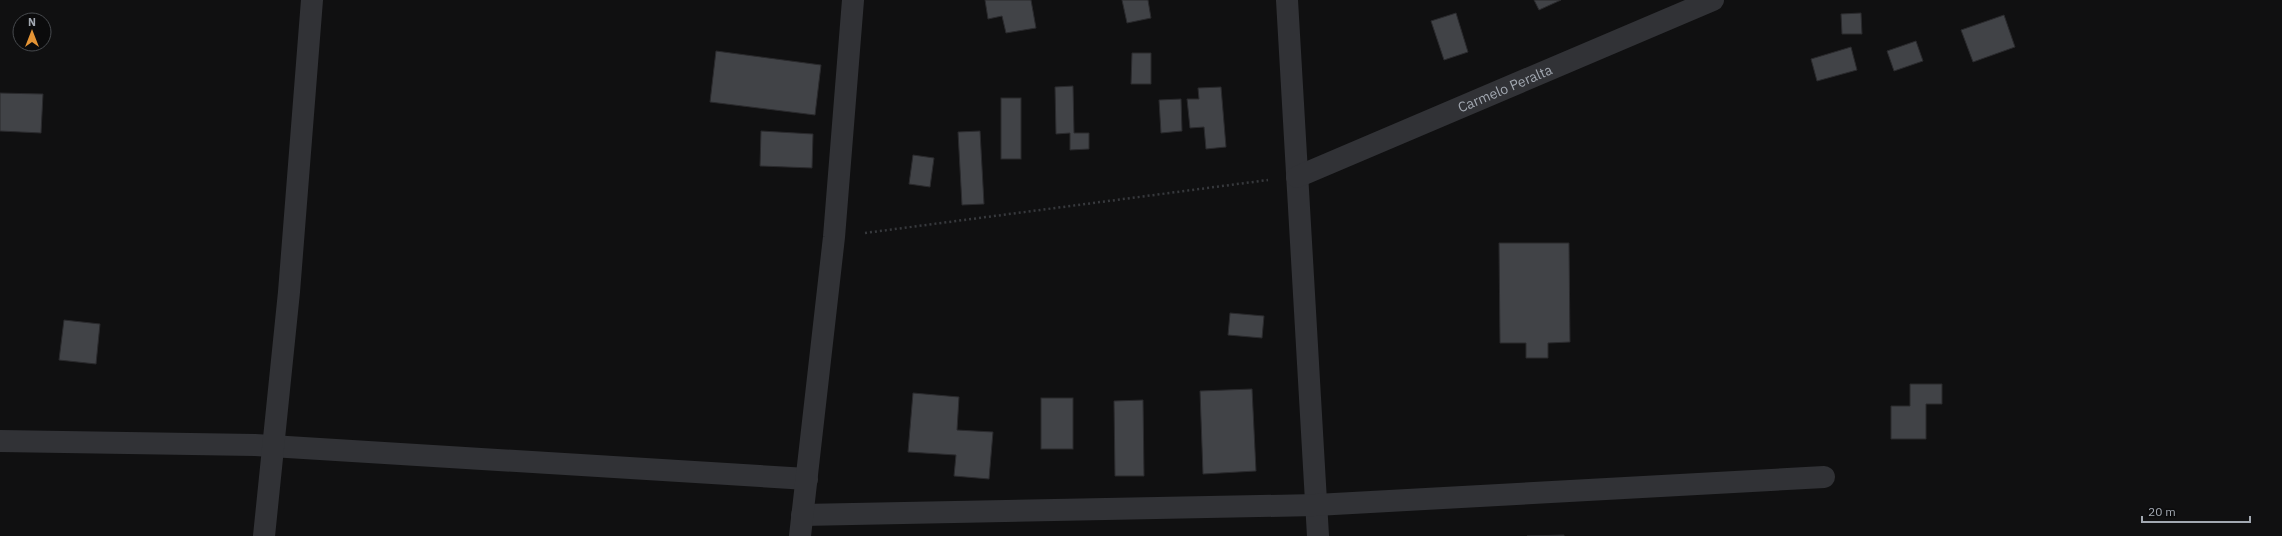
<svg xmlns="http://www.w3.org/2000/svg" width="2282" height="536" viewBox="0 0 2282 536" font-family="'IBM Plex Sans',sans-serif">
	<rect width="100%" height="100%" fill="#101011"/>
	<g fill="#414347" stroke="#2a2a2d">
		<polygon points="985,0 1031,0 1036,28 1006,33 1002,16 988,19"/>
		<polygon points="1122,0 1148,0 1151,18 1127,23"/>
		<polygon points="1534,0 1561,0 1539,10"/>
		<polygon points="1456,13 1468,52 1444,60 1431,21"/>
		<polygon points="1861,13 1862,34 1842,34 1841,14"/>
		<polygon points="2004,15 2015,47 1973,62 1961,30"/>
		<polygon points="1916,41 1923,61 1894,71 1887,51"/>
		<polygon points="1851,47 1857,70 1817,81 1811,59"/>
		<polygon points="716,51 821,65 815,115 710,102"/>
		<polygon points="1132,53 1151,53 1151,84 1131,84"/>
		<polygon points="1073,86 1074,133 1089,133 1089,149 1070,150 1070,133 1056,134 1055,87"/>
		<polygon points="1221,87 1226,147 1206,149 1204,127 1190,128 1187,99 1199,99 1198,88"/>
		<polygon points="0,93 43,94 41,133 0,131"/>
		<rect x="1001" y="98" width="20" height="61"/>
		<polygon points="1181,99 1182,131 1161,133 1159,100"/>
		<polygon points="761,131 813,134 812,168 760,166"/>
		<polygon points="980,131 984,204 962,205 958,132"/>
		<polygon points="913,155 934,158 930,187 909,184"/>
		<polygon points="1499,243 1569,243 1570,342 1548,343 1548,358 1526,358 1526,343 1500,343"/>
		<polygon points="1230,313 1264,316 1262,338 1228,335"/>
		<polygon points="64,320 100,324 96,364 59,360"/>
		<polygon points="1910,384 1942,384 1942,404 1926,404 1926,439 1891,439 1891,406 1910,406"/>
		<polygon points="1252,389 1256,471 1203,474 1200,391"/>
		<polygon points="913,393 959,397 957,430 993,432 989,479 954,476 956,455 908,452"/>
		<rect x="1041" y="398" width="32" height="51"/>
		<polygon points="1143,400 1144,476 1115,476 1114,401"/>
		<polygon points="1564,535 1564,536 1527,536"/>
	</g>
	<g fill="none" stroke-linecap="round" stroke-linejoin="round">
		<polyline stroke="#37393d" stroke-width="2.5" stroke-dasharray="2 3" stroke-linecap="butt" points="865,233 1268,180"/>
		<g stroke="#313236" stroke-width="22">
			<polyline points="1287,0 1318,536"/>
			<path id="s1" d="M1297 177 1713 0"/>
			<polyline points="0,441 255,445 807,479"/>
			<polyline points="802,515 1316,505 1824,477"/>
			<polyline points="264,536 289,292 312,0"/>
			<polyline points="800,536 834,237 853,0"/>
		</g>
	</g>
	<g text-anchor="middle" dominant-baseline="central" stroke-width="4" stroke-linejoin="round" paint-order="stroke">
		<g font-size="14" fill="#a2a8b1" stroke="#0b0b0c">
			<text stroke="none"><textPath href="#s1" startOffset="226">Carmelo Peralta</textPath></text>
		</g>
	</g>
	<g transform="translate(32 32)"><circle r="19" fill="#0b0b0c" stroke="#474a4e"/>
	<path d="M0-3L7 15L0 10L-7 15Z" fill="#e49435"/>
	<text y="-6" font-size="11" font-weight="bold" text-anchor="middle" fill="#a2a8b1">N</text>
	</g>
	<path d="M2142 516v6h108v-6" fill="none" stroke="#a2a8b1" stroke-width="2"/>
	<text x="2148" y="516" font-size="12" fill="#a2a8b1" stroke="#0b0b0c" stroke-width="3" paint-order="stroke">20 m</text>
</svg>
